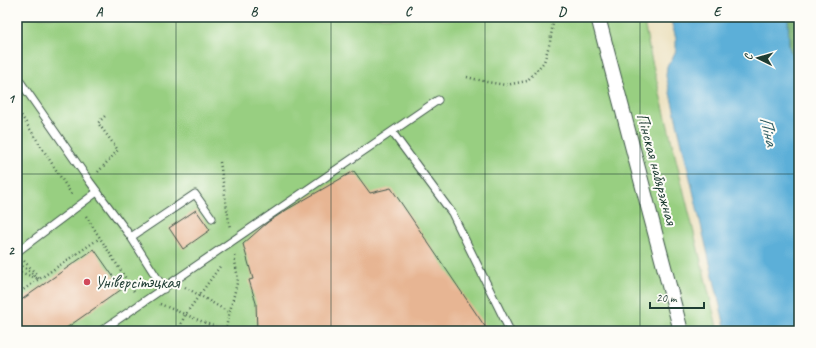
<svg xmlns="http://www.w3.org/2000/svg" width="816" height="348" viewBox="0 0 816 348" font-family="Caveat,sans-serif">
	<rect width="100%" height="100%" fill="#fdfcf7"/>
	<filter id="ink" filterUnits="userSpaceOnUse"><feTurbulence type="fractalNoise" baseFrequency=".025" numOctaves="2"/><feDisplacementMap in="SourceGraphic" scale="8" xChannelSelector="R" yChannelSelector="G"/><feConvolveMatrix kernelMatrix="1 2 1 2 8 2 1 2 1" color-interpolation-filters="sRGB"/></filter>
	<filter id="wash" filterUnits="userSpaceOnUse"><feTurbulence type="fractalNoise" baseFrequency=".012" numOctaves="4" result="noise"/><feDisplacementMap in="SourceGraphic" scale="16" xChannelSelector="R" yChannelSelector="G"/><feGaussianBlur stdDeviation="0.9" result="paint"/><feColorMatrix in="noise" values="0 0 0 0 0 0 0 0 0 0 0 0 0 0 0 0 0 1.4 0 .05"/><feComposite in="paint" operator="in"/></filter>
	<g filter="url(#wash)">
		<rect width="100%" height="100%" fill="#ece1bf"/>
		<polygon fill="#98cf81" stroke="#5c865a" points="17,17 643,17 651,57 718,331 17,331"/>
		<polygon fill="#7ab26f" stroke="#4c7852" points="788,17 799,17 799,75 789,47"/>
		<polygon fill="#5cafd8" stroke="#3e7686" points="670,17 788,17 789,47 799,75 799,331 728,331 725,327 666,76 667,66 672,60 676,50 676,39"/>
		<g id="blocks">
			<g fill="#e7b593">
				<polygon points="354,171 370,193 391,188 488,331 257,331 256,303 249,280 253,279 243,244 268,222 288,209"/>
				<polygon points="196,210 210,230 183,249 169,228"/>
				<polygon points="94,249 122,289 62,331 17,331 17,303"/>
			</g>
		</g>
	</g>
	<g filter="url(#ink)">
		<use href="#blocks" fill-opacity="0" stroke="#3e5649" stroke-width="1"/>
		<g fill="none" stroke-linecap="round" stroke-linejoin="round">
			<g stroke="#3e5649" stroke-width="9">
				<g id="lane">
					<polyline points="17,77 90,182 131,237 164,289"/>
					<polyline points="392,132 452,213 510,331"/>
					<polyline points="131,237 195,194 212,218"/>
					<polyline points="17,252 97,192"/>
					<polyline points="101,331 438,100"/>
				</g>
			</g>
			<g stroke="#3e5649" stroke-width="16">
				<polyline id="street" points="598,17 681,331"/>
			</g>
			<g stroke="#3e5649" stroke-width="2.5" stroke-dasharray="1 3" stroke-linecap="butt">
				<polyline points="467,77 487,82 506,85 527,81 544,62 550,42 553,23"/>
				<polyline points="17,134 21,115 72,195"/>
				<polyline points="220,162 230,229"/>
				<polyline points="98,172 118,150 98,123 106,115"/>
				<polyline points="86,216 135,293"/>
				<polyline points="24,261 37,275"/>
				<polyline points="17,271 39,279 20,264"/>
				<polyline points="185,287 230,313"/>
				<polyline points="17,294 100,238"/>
				<polyline points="160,304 225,331"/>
				<polyline points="83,331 89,327"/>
				<polyline points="178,331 185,315 221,265"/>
				<polyline points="225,331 238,279 234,255"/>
			</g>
			<use href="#lane" stroke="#fff" stroke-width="7"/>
			<use href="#street" stroke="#fff" stroke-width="14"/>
		</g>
	</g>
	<path fill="none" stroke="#1f3d34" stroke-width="1" stroke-opacity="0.55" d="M176 17V331M331 17V331M485 17V331M640 17V331M17 174H799"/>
	<circle fill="#d1495b" stroke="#fdfcf7" stroke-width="1.5" cx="87" cy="282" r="4"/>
	<g text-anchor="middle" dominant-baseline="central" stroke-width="4" stroke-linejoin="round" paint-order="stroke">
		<g font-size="17" fill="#1f3d34" stroke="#fdfcf7">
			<text transform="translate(657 169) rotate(75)">Пінская набярэжная</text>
		</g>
		<g font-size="17" fill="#1f3d34" stroke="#fdfcf7" text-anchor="start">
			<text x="95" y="282">Універсітэцкая</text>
		</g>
		<g font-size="18" font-style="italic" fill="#315f65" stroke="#fdfcf7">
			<text transform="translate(769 131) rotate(77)">Піна</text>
		</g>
	</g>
	<rect width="816" height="348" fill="none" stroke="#fdfcf7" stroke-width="44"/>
	<g transform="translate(758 58) rotate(275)" stroke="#fdfcf7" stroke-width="3" paint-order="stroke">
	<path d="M0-3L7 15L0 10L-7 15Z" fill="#1f3d34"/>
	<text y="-6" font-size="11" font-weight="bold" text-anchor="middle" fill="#1f3d34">С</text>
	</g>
	<path d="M650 302v6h54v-6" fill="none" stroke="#1f3d34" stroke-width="2"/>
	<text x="656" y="302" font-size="12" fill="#1f3d34" stroke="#fdfcf7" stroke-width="3" paint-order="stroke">20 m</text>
	<rect x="22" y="22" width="772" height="304" fill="none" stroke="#1f3d34" stroke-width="1.5"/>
	<g font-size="13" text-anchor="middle" font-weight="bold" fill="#1f3d34">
		<text x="99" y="16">A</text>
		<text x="254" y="16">B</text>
		<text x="408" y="16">C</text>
		<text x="562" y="16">D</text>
		<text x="717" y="16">E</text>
		<text x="11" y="103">1</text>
		<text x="11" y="255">2</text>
	</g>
</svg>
